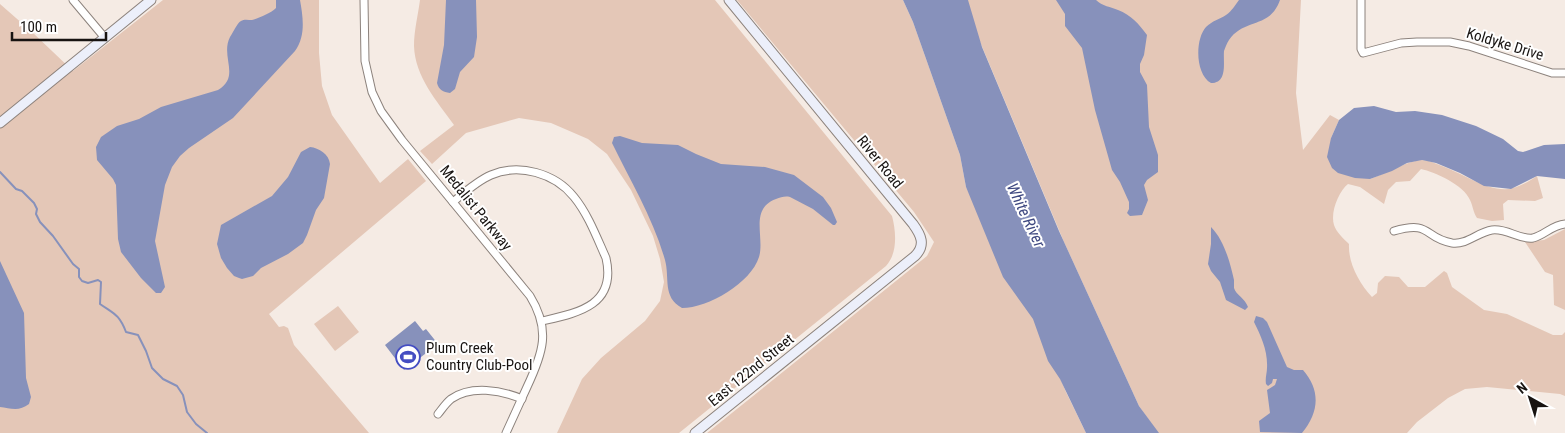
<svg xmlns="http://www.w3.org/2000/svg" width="1565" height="433" viewBox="0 0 1565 433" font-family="'Roboto Condensed',sans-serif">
	<rect width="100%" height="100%" fill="#f5ebe4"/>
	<g fill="#e4c7b7">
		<polygon points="163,0 319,0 319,53 322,86 332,115 380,183 408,159 426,181 269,314 279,327 284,326 288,328 294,345 369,433 0,433 0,4 32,32 73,71"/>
		<path d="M420 0H715L892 216C896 231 898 253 886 266L679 433H557L582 379 601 358 645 321 660 301 664 282 660 259 653 236 631 190 607 154 588 139 551 123 519 118 466 133 432 164 420 151 454 125C437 101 415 77 414 46 414 31 418 15 420 0Z"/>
		<polygon points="737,0 903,0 913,22 960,155 966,187 1040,330 1066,392 1086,433 707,433 927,256 934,242 914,212"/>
		<path d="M967 0H1301L1296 93 1303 150 1330 115 1339 120 1331 138 1370 179C1385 174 1407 161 1421 160 1430 160 1439 165 1447 168 1465 175 1492 194 1513 188 1521 186 1530 181 1537 176L1543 198 1535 201 1508 200 1503 204 1504 220 1492 221 1477 218C1473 212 1473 206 1470 200 1464 185 1435 172 1421 169L1410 181 1396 182 1388 190 1384 204 1360 187 1348 184C1339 191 1330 212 1334 225 1336 232 1344 239 1349 244 1348 263 1359 283 1372 297L1377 293 1378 283 1385 276 1399 277 1408 287H1425L1444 271 1447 273 1452 287 1484 310 1507 314 1553 335H1562L1565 332V396L1560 394 1487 387 1465 389 1448 398 1417 422 1407 433H1158L1139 406 1064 242 978 37Z"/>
		<polygon points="1565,229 1565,310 1554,305 1553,275 1545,272 1525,242 1544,240"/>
		<polygon points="338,306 359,332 335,351 314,324"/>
	</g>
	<g fill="#8791bb">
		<path d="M276 0H300C303 17 306 36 295 51L233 118 189 148 180 156 172 167 165 185 155 241 165 287 161 293H156L141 278 121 252 118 239 116 185 113 179 97 160 96 147 101 137 117 126 139 119 161 107 218 90C241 76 220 57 230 37 233 33 237 23 241 21 244 19 248 20 252 20 259 18 271 13 276 8Z"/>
		<path d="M446 0H476L477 37 474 57 460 72 455 89 450 93C443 92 439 90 437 83L444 45Z"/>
		<polygon points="903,0 968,0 982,47 1059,231 1139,406 1159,433 1086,433 1060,379 1048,361 1033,319 1003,277 966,187 960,155 913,22"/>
		<path d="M1056 0H1096C1102 6 1111 7 1118 10 1131 15 1139 24 1147 35L1144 55 1140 64V72L1147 85 1149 127 1158 155V172L1147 180 1144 185 1148 200 1142 215 1130 216 1127 213 1129 209V202L1120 182 1112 170 1095 110 1082 48 1065 26V14Z"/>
		<path d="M1239 0H1280C1270 29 1244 18 1229 40 1227 43 1225 48 1224 51 1223 62 1228 83 1211 83 1195 74 1195 39 1206 27 1212 21 1220 19 1226 15 1232 11 1235 5 1239 0Z"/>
		<polygon points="1374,106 1396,112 1415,111 1442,115 1476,126 1503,139 1518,151 1523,152 1544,145 1565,144 1565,179 1537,176 1511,189 1484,186 1460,173 1436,163 1422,160 1407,163 1392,171 1370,179 1355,178 1338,173 1332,168 1327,157 1331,138 1339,120 1354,108"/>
		<path d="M620 136 642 143 678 145 696 154 721 164 765 167 794 175 823 197 831 208 837 222 835 225H833L813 209 790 197C785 196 781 197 776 199 749 209 765 237 759 257 751 283 708 308 682 308 662 297 670 278 665 260 653 218 631 182 612 143L614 137Z"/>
		<path d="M310 147C319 148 329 154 330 164L324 198 316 210 307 235 303 243 288 254 261 268 253 276 242 279 239 278 234 276 227 268 221 258 217 244 221 225 272 196 288 177 301 152Z"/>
		<path d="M1211 227C1224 240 1230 262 1234 280 1234 283 1234 286 1234 288 1236 295 1245 298 1248 307L1245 310 1226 300 1220 282 1211 271 1208 264 1211 244Z"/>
		<path d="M0 261 24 313 26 378 31 397 29 404C19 412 10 408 0 407Z"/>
		<path d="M1256 316 1263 318 1267 322 1287 367 1294 370H1303C1321 391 1319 412 1302 433L1260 432 1259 421 1270 413 1267 390 1275 385 1277 379H1273L1272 383 1268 386 1266 384C1265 378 1267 373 1267 368 1268 351 1261 336 1254 322Z"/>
		<polygon points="415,321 423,331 426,329 438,344 404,370 385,345"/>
	</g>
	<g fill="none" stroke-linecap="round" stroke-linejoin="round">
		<path stroke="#8791bb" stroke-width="2" d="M0 172 16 189 22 191 34 203 37 209 36 214 40 222 53 236 73 264 79 269V277L82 281 88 283 98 280 101 282 100 304C114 314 119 314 126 332L138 335 146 351 152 368 163 379 177 386 183 395 187 412 196 424 207 433"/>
		<g stroke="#8c827c" stroke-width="9">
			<g id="street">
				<polyline points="73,0 105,38"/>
				<path d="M364 0 365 61 372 92 381 111 402 140 530 296C551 330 543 353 527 387 520 402 513 418 506 433"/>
				<polyline points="1361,0 1361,49 1363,53 1401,43 1417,42 1450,42 1469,46 1552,73 1565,73"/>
				<path d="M453 202C465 192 477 181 491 175 519 163 555 173 574 197 588 214 597 238 606 258 617 306 577 313 542 321"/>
				<path d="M1394 231C1432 220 1423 238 1452 243 1467 245 1478 232 1492 230 1507 228 1519 240 1533 238 1545 235 1552 225 1565 224"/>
				<path d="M438 414C442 409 446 403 451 399 471 385 501 390 522 399"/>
			</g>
		</g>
		<g stroke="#8c827c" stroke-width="11">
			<g id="secondary">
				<polyline points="0,123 151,0"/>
				<path d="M695 433 915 256C926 245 921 235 913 224L729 0"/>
			</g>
		</g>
		<use href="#street" stroke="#fff" stroke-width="7"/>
		<use href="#secondary" stroke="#eceffa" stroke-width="9"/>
	</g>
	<defs>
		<g id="stadium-ring" transform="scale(1.25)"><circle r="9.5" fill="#fff" stroke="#444dc2" stroke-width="1.5"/><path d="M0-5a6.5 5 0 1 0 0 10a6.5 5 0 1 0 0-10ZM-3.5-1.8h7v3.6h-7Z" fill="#444dc2"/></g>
	</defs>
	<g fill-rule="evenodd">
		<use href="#stadium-ring" x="408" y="357"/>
	</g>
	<g text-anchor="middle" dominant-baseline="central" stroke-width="4" stroke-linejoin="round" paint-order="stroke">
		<g font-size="15" fill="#171311" stroke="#fff">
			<text transform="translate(1505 44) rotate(17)">Koldyke Drive</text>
			<text transform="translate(880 162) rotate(51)">River Road</text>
			<text transform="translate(476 208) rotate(51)">Medalist Parkway</text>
			<text transform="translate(751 370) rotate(-39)">East 122nd Street</text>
		</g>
		<g font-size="15" fill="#171311" stroke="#fff" text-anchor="start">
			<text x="426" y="348">Plum Creek<tspan x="426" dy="17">Country Club-Pool</tspan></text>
		</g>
		<g font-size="16" font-style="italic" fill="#3f4981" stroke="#fff">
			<text transform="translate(1026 215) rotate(65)">White River</text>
		</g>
	</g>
	<g transform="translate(1530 398) rotate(321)" stroke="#ffffff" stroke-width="4" paint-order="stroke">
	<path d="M0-4L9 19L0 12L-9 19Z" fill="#171311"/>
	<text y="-8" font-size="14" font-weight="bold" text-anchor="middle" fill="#171311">N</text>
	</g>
	<path d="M12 32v8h94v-8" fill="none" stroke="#171311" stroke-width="2.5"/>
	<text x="20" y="32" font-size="15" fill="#171311" stroke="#ffffff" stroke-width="4" paint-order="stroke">100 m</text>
</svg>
